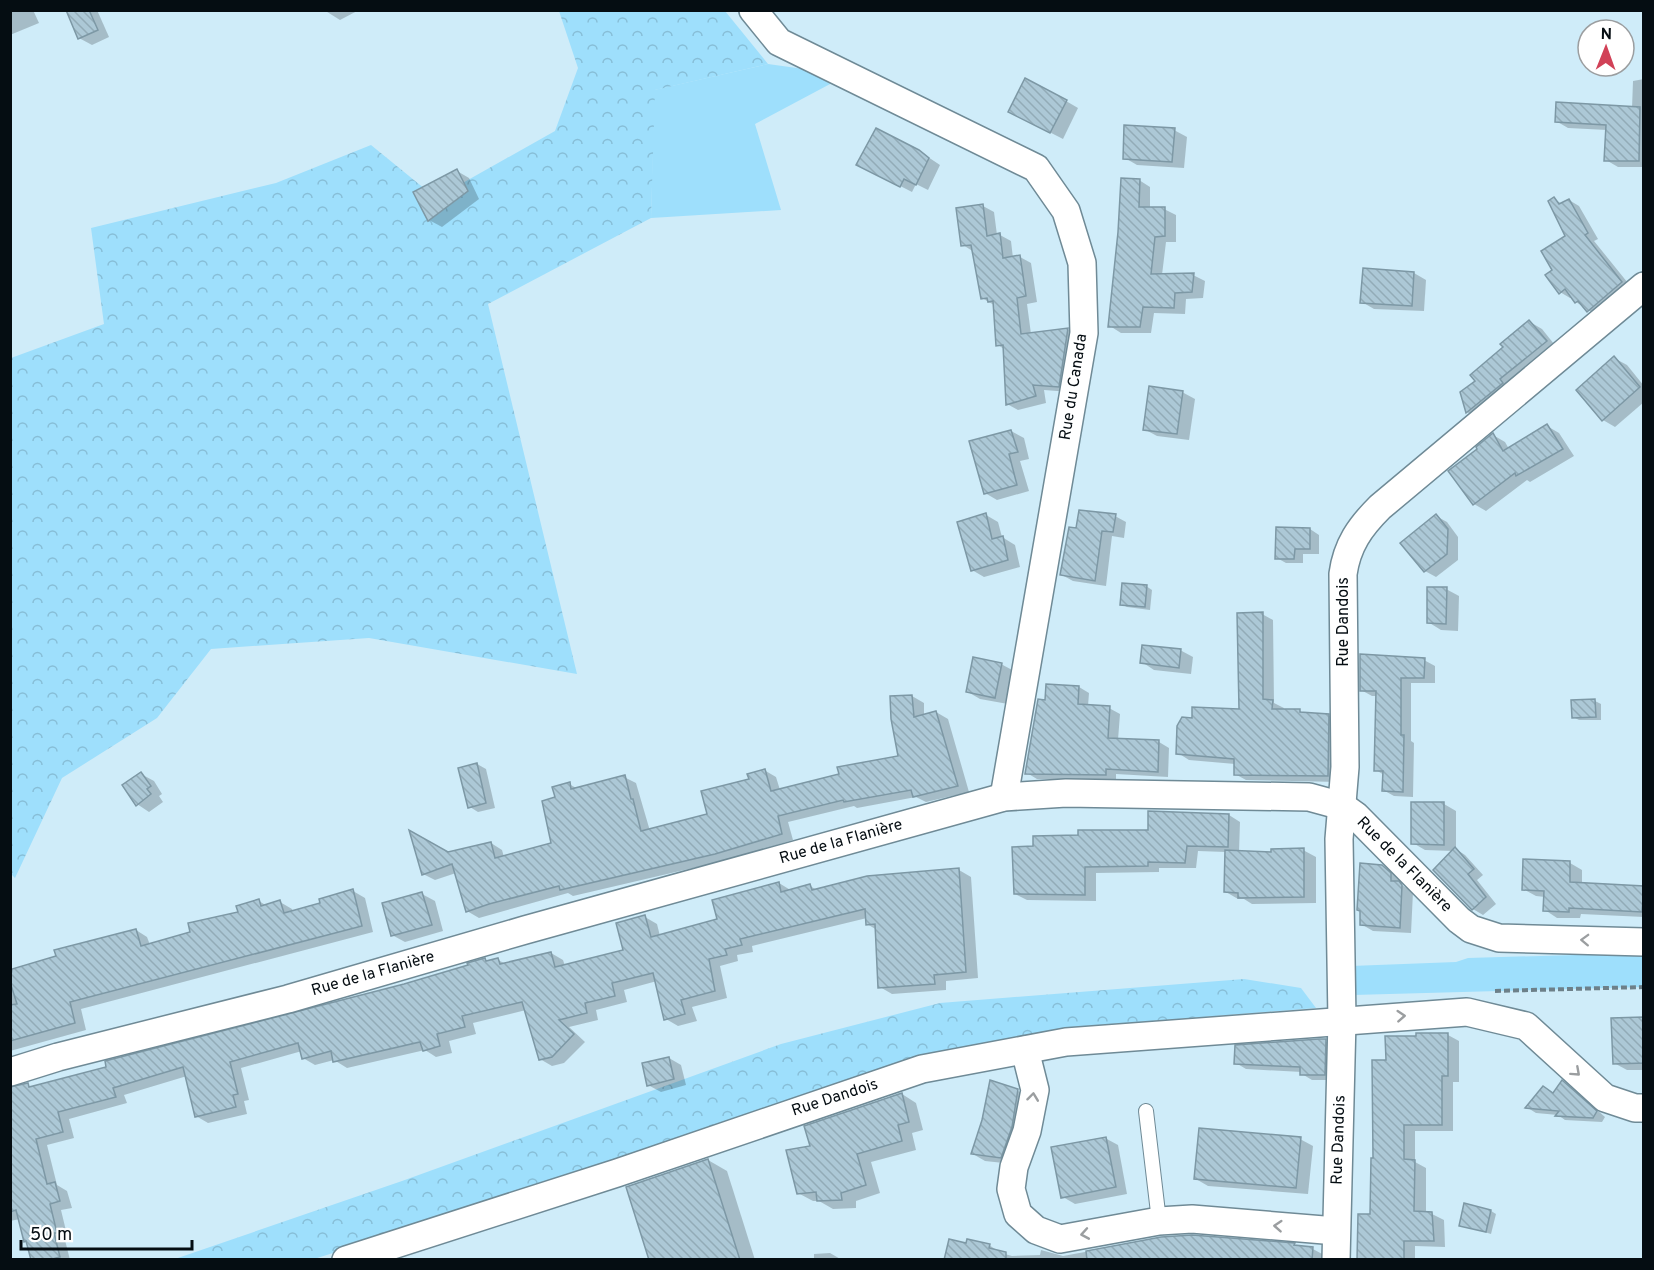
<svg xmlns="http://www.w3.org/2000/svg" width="1654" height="1270" viewBox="0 0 1654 1270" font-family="Overpass,sans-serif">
	<defs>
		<pattern id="forest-crowns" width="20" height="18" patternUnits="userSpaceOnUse" patternTransform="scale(1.5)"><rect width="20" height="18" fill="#9edffc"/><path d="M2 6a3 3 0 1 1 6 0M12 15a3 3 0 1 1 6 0" fill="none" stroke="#87bed7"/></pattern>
		<pattern id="building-back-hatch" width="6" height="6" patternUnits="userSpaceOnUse" patternTransform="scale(1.5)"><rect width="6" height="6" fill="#acc8d6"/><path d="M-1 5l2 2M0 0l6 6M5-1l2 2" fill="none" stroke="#92abb7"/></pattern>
	</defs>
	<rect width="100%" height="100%" fill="#cfecf9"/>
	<g fill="#9edffc">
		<polygon points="768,64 847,75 755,124 781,210 651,218 654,90"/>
		<polygon points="1643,953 1643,987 1353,995 1351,966 1456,962 1468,958"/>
	</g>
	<g fill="url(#forest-crowns)">
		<polygon points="559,11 725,11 768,64 655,90 651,218 488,304 577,674 369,638 211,649 157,718 62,778 15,878 11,874 11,358 104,324 91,228 276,183 371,145 436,198 555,131 578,68"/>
		<polygon points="1244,979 1301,988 1316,1008 1090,1026 884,1067 745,1123 314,1259 172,1260 402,1181 781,1044 940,1003"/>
	</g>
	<g fill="#0003">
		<polygon points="10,10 33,10 39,23 10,35"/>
		<polygon points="67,10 97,10 109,37 92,45 79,38"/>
		<polygon points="324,10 359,10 340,20"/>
		<polygon points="1644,79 1644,167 1618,167 1606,160 1607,130 1568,128 1556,121 1632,108 1633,81"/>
		<polygon points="1066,101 1078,108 1063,139 1022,118"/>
		<polygon points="1174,130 1187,137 1184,168 1137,165 1125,158"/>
		<polygon points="919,151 940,165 928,190 916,184 912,192 869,170"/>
		<polygon points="457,171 469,178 479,199 442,227 429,220 415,193"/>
		<polygon points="1139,180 1150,187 1150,209 1164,209 1176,215 1176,242 1166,242 1162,275 1193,275 1205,281 1203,298 1186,299 1185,314 1154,313 1151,333 1121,333 1110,326"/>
		<polygon points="1554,199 1562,204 1569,200 1579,206 1598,239 1594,241 1632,288 1599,317 1576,302 1572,297 1570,298 1560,292 1554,270 1567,237"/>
		<polygon points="983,206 994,212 997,235 1000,235 1011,241 1013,258 1020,257 1031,263 1037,302 1027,304 1031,334 1067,329 1078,336 1070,392 1044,390 1046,403 1018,410 1007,404 1004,349 998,345 994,305 982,298 974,252 963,245"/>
		<polygon points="1414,273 1426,280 1424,311 1374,309 1362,302"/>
		<polygon points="1530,322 1542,329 1558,349 1479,419 1467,412 1461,393 1477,381 1505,347"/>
		<polygon points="1614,358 1627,365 1644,386 1644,402 1615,427 1603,420"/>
		<polygon points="1182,392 1195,399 1189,440 1157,436 1144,429"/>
		<polygon points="1547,426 1559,433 1574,456 1530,482 1527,480 1486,511 1474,504 1493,435 1505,442 1509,449"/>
		<polygon points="1011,431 1024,438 1029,459 1020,461 1029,491 997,500 985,493"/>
		<polygon points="986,515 998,522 1002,537 1015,545 1020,567 984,577 972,570"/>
		<polygon points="1115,516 1126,522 1124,538 1112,536 1106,586 1073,581 1062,575 1078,530"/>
		<polygon points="1436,516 1447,522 1458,537 1458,560 1436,577 1425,571"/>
		<polygon points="1310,529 1319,535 1319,554 1303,554 1303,563 1286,563 1277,558"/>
		<polygon points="1146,586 1152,590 1150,610 1127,607 1121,604"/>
		<polygon points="1446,589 1459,596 1458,631 1441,630 1428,622"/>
		<polygon points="1262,614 1273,620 1274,703 1284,708 1283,711 1300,711 1306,714 1328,715 1339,722 1339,782 1246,780 1235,774 1235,764 1189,760 1178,753 1193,719 1240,711"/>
		<polygon points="1180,650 1193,657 1191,674 1154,670 1142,662"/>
		<polygon points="1424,660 1435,666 1435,683 1411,683 1411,741 1414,743 1413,797 1394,796 1383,790 1384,775 1376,770 1378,696 1372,696 1361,690"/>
		<polygon points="1001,664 1014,671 1008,704 980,699 968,692"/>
		<polygon points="1079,687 1089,693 1088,706 1109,708 1120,714 1118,740 1159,742 1169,748 1168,777 1116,774 1116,780 1037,779 1027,773"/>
		<polygon points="912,696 924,703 924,716 936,712 948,719 969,792 926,802 916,797 857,808 854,806 788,822 793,840 727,860 573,896 568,893 479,918 467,911 456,873 435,880 423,874 448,854 491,843 502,850 504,857 553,844 557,798 569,784 578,789 624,777 636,783 650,831 709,815 764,770 776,777 780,790 899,758"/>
		<polygon points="1595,701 1601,704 1601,720 1579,720 1573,717"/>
		<polygon points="477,764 486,769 495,808 478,812 470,807"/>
		<polygon points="141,774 154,781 162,794 159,796 163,802 149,812 137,804"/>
		<polygon points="1444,804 1456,811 1456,849 1465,855 1483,875 1477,880 1496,904 1483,915 1473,909 1453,851 1425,850 1413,843"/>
		<polygon points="1229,815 1240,822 1239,852 1273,854 1303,850 1316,857 1316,903 1252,904 1244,899 1238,899 1226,892 1226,852 1198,851 1196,868 1159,868 1159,872 1096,873 1096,901 1027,900 1015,894 1035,847 1150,831"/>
		<polygon points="1570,863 1582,870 1582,884 1644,888 1644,917 1581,914 1580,918 1557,918 1545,910 1545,897 1536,896 1523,889"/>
		<polygon points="1382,866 1394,873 1402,881 1402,885 1413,892 1411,933 1373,931 1361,924"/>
		<polygon points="959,870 971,877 978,978 946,981 946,990 892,994 880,987 877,930 867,924 867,918 752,946 753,952 737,955 738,961 720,966 727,998 692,1007 697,1021 678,1026 666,1019 657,981 624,990 627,1002 596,1010 598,1020 569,1027 585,1042 564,1063 552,1066 540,1059 526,1010 473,1023 476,1034 449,1041 452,1053 436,1057 425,1050 347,1068 334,1060 315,1065 303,1058 302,1051 241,1068 249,1100 244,1101 247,1114 208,1123 196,1116 187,1076 124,1095 127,1103 69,1119 74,1138 47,1145 57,1185 67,1191 72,1208 61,1210 68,1239 65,1240 70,1260 32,1260 20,1219 10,1221 10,1088 27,1085 33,1088 405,986 485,960 489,962 498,960 506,964 551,953 563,960 565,966 625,951 645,917 657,924 660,936 719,920 779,883 792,891 810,886 817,890"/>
		<polygon points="353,891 365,898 373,932 81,1009 86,1030 10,1051 10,970 58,957 136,930 147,937 150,945 192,933 239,913 259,901 267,906 280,902 292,909 293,912 322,904"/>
		<polygon points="422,894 435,901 443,931 405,942 392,935"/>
		<polygon points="1644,1019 1644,1070 1627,1070 1614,1063 1613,1020"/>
		<polygon points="1448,1035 1459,1041 1459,1082 1453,1082 1453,1131 1415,1131 1415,1162 1426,1168 1426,1213 1432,1214 1444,1220 1445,1247 1415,1246 1415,1260 1359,1260 1371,1216 1374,1160 1387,1061"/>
		<polygon points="1325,1041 1336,1047 1335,1080 1312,1080 1302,1074 1302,1072 1246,1069 1236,1063"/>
		<polygon points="669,1058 681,1065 686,1085 661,1092 648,1085"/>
		<polygon points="991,1082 1018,1091 1030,1098 1013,1164 985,1161 973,1154"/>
		<polygon points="1562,1082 1571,1087 1605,1117 1602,1122 1565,1120 1558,1115 1536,1113 1528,1108 1554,1094"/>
		<polygon points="902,1094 916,1103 923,1130 912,1133 916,1150 871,1162 880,1193 856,1201 856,1208 833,1209 819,1201 813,1201 798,1193 812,1147"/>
		<polygon points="1105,1138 1118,1145 1127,1194 1075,1204 1063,1197"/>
		<polygon points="1300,1139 1313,1146 1308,1194 1208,1186 1196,1179"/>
		<polygon points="708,1160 727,1171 755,1260 650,1260"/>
		<polygon points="1491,1211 1496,1214 1491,1234 1461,1225"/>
		<polygon points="1161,1238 1311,1248 1324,1255 1323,1260 946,1260 967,1245 989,1245 1001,1253 1012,1256 1040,1255 1041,1250 1063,1256"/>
		<polygon points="830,1253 842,1260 814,1260 814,1254"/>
	</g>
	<g fill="url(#building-back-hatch)" stroke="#7d98a5" stroke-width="1.5">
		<polygon points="66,10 89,10 98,30 78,39"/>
		<polygon points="1025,78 1067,100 1050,133 1008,112"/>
		<polygon points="1556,102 1640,107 1639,161 1604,161 1606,125 1555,122"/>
		<polygon points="1124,125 1175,128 1172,162 1123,159"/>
		<polygon points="876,128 919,150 929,158 916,185 904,179 900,187 856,165"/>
		<polygon points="457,169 468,191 428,221 413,192"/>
		<polygon points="1121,178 1140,179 1139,207 1165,207 1165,236 1155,237 1151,274 1194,273 1192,292 1175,293 1174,308 1143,307 1140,327 1108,327 1118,232"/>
		<polygon points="1554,197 1559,204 1569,199 1588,233 1585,235 1622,282 1587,312 1578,301 1575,303 1565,289 1559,294 1545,275 1552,270 1541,251 1565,236 1548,201"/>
		<polygon points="983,204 987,236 1000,233 1003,258 1020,255 1026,296 1017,298 1021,334 1068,328 1059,387 1033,385 1036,396 1006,405 1003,345 996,346 993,301 988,302 987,298 981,299 971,245 961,246 956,208"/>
		<polygon points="1363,268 1414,272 1412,306 1360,303"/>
		<polygon points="1529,320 1547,341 1500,379 1503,383 1466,413 1460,392 1475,381 1470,375 1503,347 1500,344"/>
		<polygon points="1614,356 1640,387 1602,421 1576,390"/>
		<polygon points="1149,386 1183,391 1177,434 1143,430"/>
		<polygon points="1547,424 1563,449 1516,476 1515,473 1473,505 1448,471 1477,449 1476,447 1493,433 1503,451"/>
		<polygon points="1011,430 1018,452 1009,454 1017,485 984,494 969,441"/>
		<polygon points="1079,510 1116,514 1113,532 1102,531 1095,581 1060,575 1069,527 1076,528"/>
		<polygon points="986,513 992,539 1003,536 1008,560 971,571 957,522"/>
		<polygon points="1436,514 1448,529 1447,554 1424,572 1400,543"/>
		<polygon points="1276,527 1310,528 1310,549 1295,549 1294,559 1275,559"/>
		<polygon points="1122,583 1147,585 1145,607 1120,605"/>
		<polygon points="1427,587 1447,587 1446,624 1427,623"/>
		<polygon points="1263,612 1263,699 1273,700 1272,709 1300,709 1300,712 1329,714 1328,776 1234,775 1234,759 1176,754 1177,726 1182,717 1192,718 1192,707 1239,709 1237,613"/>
		<polygon points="1142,645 1181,649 1179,668 1140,663"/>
		<polygon points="1360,654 1425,658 1424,678 1401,678 1401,735 1404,735 1403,792 1382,791 1383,771 1374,771 1376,691 1360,691"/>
		<polygon points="973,657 1002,663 995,698 966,692"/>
		<polygon points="1046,684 1079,686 1078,704 1110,706 1108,738 1159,740 1158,772 1106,769 1106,775 1025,774 1038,699 1045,700"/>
		<polygon points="912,695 914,717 936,711 958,786 913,797 911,790 844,802 843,800 778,816 782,834 715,854 560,890 559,886 489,904 466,912 452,864 422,875 409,830 448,852 491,842 495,858 551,843 542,801 555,797 552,787 570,782 571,789 625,775 631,799 633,799 641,831 707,814 701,791 749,779 747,774 765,769 771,791 839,774 837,767 898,756 891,719 890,696"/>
		<polygon points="1595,699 1596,717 1572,718 1571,700"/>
		<polygon points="477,763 486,803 468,808 458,768"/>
		<polygon points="141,772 151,786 147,789 151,794 136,806 122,785"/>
		<polygon points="1411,802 1444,802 1444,845 1411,844"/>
		<polygon points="1148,811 1229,814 1228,847 1187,846 1185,863 1148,862 1148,866 1085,867 1085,895 1014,894 1012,847 1033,846 1033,836 1078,835 1078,830 1148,830"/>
		<polygon points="1455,847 1474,869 1468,874 1486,897 1472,910 1433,870"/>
		<polygon points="1304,848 1304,897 1238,898 1238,893 1224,892 1225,850 1271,852 1271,849"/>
		<polygon points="1523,859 1570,861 1570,882 1644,886 1642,912 1569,908 1569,912 1543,911 1544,891 1522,890"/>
		<polygon points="1360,863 1382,865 1391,873 1391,881 1399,881 1402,885 1400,928 1360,925 1360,911 1357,910"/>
		<polygon points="959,868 966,972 934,975 935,984 878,988 875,924 866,925 865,909 740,939 742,945 725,949 727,955 709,959 715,991 681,1000 685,1014 664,1020 653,973 612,983 615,996 585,1003 587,1013 559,1020 574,1034 552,1057 539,1060 522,1002 462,1016 465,1027 437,1034 440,1046 423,1051 420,1042 333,1062 331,1051 302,1059 298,1043 230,1062 238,1094 233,1095 236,1107 195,1117 183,1067 113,1088 116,1097 58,1112 63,1132 36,1139 47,1184 55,1182 60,1201 50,1204 57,1233 54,1233 60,1257 48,1260 31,1260 26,1241 24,1242 16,1210 10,1212 10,1087 28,1083 29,1087 106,1067 105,1061 404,984 468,965 467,963 485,958 486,961 498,958 500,964 551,952 555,967 623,950 616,923 645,915 651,937 717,919 712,900 779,882 781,892 810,884 812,890 867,876"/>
		<polygon points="353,889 362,926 70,1002 75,1023 10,1041 10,1005 17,1004 10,982 12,969 56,956 54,950 136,929 141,946 190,932 188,923 238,912 236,906 259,899 261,906 280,900 284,913 320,903 319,899"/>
		<polygon points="422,892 432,925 391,936 382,903"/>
		<polygon points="1643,1017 1644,1063 1613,1064 1611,1018"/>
		<polygon points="1416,1033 1448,1033 1448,1076 1442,1076 1442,1125 1404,1125 1404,1159 1415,1160 1414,1211 1432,1212 1434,1241 1404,1241 1404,1260 1357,1260 1358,1214 1370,1214 1371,1158 1373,1158 1372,1060 1386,1060 1385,1036 1416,1036"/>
		<polygon points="1319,1039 1326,1039 1325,1075 1300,1075 1300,1067 1234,1064 1235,1045"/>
		<polygon points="669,1057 674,1079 647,1086 642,1063"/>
		<polygon points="990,1080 1018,1089 1012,1127 1001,1158 971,1154 982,1120"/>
		<polygon points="1562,1080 1597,1111 1593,1118 1555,1116 1559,1111 1525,1108 1543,1086 1553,1093"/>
		<polygon points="902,1093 909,1122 898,1125 902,1141 857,1154 866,1185 841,1193 842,1200 817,1201 816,1192 797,1194 786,1150 810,1146 804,1126"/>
		<polygon points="1199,1128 1301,1137 1296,1188 1194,1179"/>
		<polygon points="1106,1137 1116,1187 1061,1198 1051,1147"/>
		<polygon points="708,1159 740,1260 649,1260 626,1187"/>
		<polygon points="1464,1203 1491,1210 1486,1232 1459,1226"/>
		<polygon points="1192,1235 1295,1243 1294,1245 1313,1247 1312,1260 1087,1260 1086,1251 1161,1237"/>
		<polygon points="949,1239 966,1243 967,1239 990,1244 989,1248 1006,1252 1006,1260 944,1260"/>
	</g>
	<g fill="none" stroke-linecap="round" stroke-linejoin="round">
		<g stroke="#6f8a96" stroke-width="16">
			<polyline id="service" points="1146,1111 1159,1221"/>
		</g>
		<g stroke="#6f8a96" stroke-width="30">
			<g id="minor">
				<polyline points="753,10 779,42 1036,168 1066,211 1082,263 1084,333 1004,797"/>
				<polyline points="1025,1050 1035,1090 1027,1131 1014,1167 1011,1189 1018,1214 1036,1230 1060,1239 1159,1221 1192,1219 1336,1231"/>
				<polyline points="10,1072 58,1057 288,999 525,930 1004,797 1066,793 1309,797 1342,806 1356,816 1459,920 1471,929 1499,938 1644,942"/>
				<polyline points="346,1260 617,1173 922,1069 1066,1042 1467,1012 1526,1026 1605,1098 1635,1108 1644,1108"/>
				<path d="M1336 1260 1342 1020 1339 839 1345 767 1343 574C1347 545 1360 527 1380 507L1644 286"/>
			</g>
		</g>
		<polyline stroke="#6d8089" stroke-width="4" stroke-dasharray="6 3" stroke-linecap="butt" points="1495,991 1644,987"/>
		<use href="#service" stroke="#fff" stroke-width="14"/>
		<use href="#minor" stroke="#fff" stroke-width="27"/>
	</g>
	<defs><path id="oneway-chevron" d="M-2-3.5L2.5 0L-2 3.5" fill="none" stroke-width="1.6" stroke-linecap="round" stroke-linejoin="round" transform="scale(1.5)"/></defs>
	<g stroke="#9b9ea0">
		<use href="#oneway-chevron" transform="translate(1585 940) rotate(-178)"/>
		<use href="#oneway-chevron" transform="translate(1401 1016) rotate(-4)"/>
		<use href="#oneway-chevron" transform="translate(1576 1072) rotate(42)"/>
		<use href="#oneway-chevron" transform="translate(1033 1097) rotate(-83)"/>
		<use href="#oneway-chevron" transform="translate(1278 1226) rotate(-176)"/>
		<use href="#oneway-chevron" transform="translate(1085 1234) rotate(170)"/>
	</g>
	<g text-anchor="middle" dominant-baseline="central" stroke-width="4.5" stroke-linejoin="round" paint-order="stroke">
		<g font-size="16" fill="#050d12" stroke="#fff">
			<text transform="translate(1074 387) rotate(-81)">Rue du Canada</text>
			<text transform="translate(1344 622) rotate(-90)">Rue Dandois</text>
			<text transform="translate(841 842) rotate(-16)">Rue de la Flanière</text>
			<text transform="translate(1404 865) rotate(45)">Rue de la Flanière</text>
			<text transform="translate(373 974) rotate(-16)">Rue de la Flanière</text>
			<text transform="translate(835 1098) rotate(-18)">Rue Dandois</text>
			<text transform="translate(1339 1140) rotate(-88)">Rue Dandois</text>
		</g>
	</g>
	<rect width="1654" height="1270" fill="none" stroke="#050d12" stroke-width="24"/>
	<g transform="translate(1606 48) rotate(1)"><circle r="28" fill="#ffffff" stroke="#9b9ea0" stroke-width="1.5"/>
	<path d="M0-4.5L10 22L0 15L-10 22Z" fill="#d14157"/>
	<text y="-9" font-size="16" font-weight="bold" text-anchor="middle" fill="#050d12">N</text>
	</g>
	<path d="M21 1240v9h171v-9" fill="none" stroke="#050d12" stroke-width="3"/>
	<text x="30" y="1240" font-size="18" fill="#050d12" stroke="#ffffff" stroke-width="4.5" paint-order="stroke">50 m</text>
</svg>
